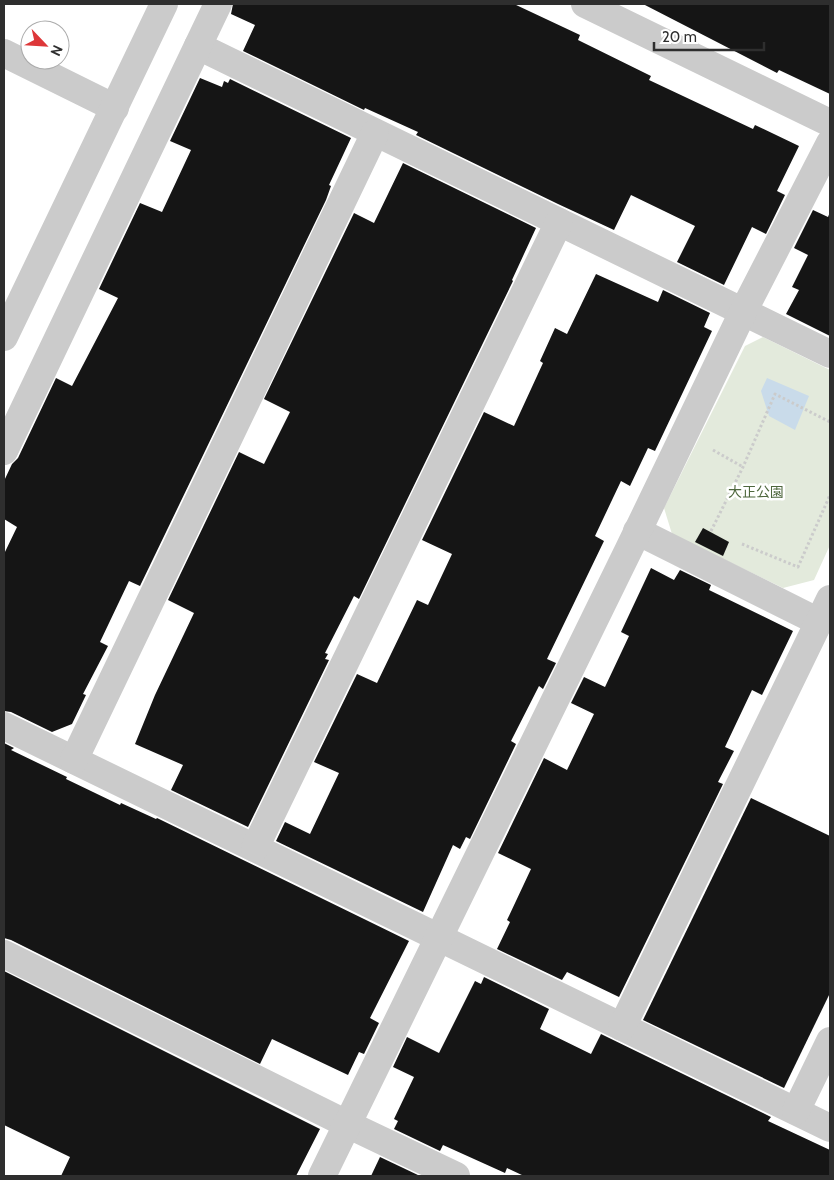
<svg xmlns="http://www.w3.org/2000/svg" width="834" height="1180" viewBox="0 0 834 1180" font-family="Cabin,'Noto Sans JP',sans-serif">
	<rect width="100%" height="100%" fill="#fff"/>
	<polygon fill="#e3eadc" points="763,337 830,370 830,545 814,580 783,588 672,534 664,508 745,346"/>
	<polygon fill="#c9dbea" points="767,378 809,396 795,430 769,416 761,391"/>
	<g fill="#151515">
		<polygon points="233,4 514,4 580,35 578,40 651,76 649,80 753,129 755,125 799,146 777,191 785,195 766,234 752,227 724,285 677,262 695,226 631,195 614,230 558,204 416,135 418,132 365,108 364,110 243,51 255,25 231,14"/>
		<polygon points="643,4 830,4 830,94 779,70 777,73"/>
		<polygon points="200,78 222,87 224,81 228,83 230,79 351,138 329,185 331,186 326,200 140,586 129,581 100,642 108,646 83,694 86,695 72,724 52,732 11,712 4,711 4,554 17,527 4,519 4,481 12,464 18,458 56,378 72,386 118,298 99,289 140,203 162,212 191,150 170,141"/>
		<polygon points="403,163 536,228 512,280 513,281 359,599 354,596 325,653 328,654 325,659 329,660 248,827 171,790 183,765 135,744 155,695 194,613 168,600 239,452 264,464 290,412 264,399 354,213 374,223"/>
		<polygon points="813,210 828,217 830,212 830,336 786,314 799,290 792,287 808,255 794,248"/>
		<polygon points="596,274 658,302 663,290 710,313 704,327 712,331 655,451 648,448 630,486 621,481 595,536 604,541 547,659 556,663 543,689 539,686 511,741 516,744 470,839 466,837 460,849 453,845 423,912 276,841 285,822 310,834 339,773 314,762 357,674 377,683 417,600 428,605 452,554 422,540 484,412 514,426 543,363 540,361 555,328 567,334"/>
		<polygon points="703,528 729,542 723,556 695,542"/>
		<polygon points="651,568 674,580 680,570 711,585 709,590 793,631 762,695 752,690 725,747 734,751 718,782 723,784 619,997 567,972 562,980 497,949 510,922 507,920 531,869 498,853 544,758 567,770 594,714 571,703 584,677 605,687 629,636 621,632"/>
		<polygon points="4,743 14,748 11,750 67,777 66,779 120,805 121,803 156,819 157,818 409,941 370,1018 379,1023 364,1054 359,1052 348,1075 272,1039 260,1064 11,940 4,938"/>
		<polygon points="751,798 830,836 830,993 784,1088 643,1020"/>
		<polygon points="4,971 320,1129 296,1176 61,1176 70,1157 4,1125"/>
		<polygon points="484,977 549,1009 540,1029 591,1054 601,1034 771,1117 768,1121 830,1150 830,1176 524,1176 507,1168 505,1173 443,1145 440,1151 394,1129 398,1121 394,1119 414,1077 393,1067 407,1037 439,1053 475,981 481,984"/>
		<polygon points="380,1157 420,1176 371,1176"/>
	</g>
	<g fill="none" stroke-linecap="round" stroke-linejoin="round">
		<g stroke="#cbcbcb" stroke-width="3" stroke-dasharray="2.5 2.5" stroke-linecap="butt">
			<polyline points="713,450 743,467"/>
			<polyline points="711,531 743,467 775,394 830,422"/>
			<polyline points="742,544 798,567 830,495"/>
		</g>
		<g stroke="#cbcbcb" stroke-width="28">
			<polyline points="585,4 830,123"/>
			<polyline points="198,46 830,354"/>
			<polyline points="4,53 115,108"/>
			<polyline points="4,337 164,4"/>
			<polyline points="4,451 218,4"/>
			<polyline points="637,531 819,622"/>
			<polyline points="4,726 830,1128"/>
			<polyline points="74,760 375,133"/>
			<polyline points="255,848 559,222"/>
			<polyline points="4,954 347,1124 456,1176"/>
			<polyline points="622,1027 830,599"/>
			<polyline points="796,1111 830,1041"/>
			<polyline points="322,1176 629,549 743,312 830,143"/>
		</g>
	</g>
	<g text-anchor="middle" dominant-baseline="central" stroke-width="5" stroke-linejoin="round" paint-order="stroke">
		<g font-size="14" fill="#4e673d" stroke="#fff">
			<text x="756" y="492">大正公園</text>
		</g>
	</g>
	<rect width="834" height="1180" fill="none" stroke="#2e2e2e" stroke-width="10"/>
	<g transform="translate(45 45) rotate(115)"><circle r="24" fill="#ffffff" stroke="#ababab"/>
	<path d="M0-4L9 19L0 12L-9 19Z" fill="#dd3739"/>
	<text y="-8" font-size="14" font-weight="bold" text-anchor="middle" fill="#2e2e2e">N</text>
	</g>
	<path d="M654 42v8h110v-8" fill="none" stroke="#2e2e2e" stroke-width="2.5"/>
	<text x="662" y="42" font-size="15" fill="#2e2e2e" stroke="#ffffff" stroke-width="4" paint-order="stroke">20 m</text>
</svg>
